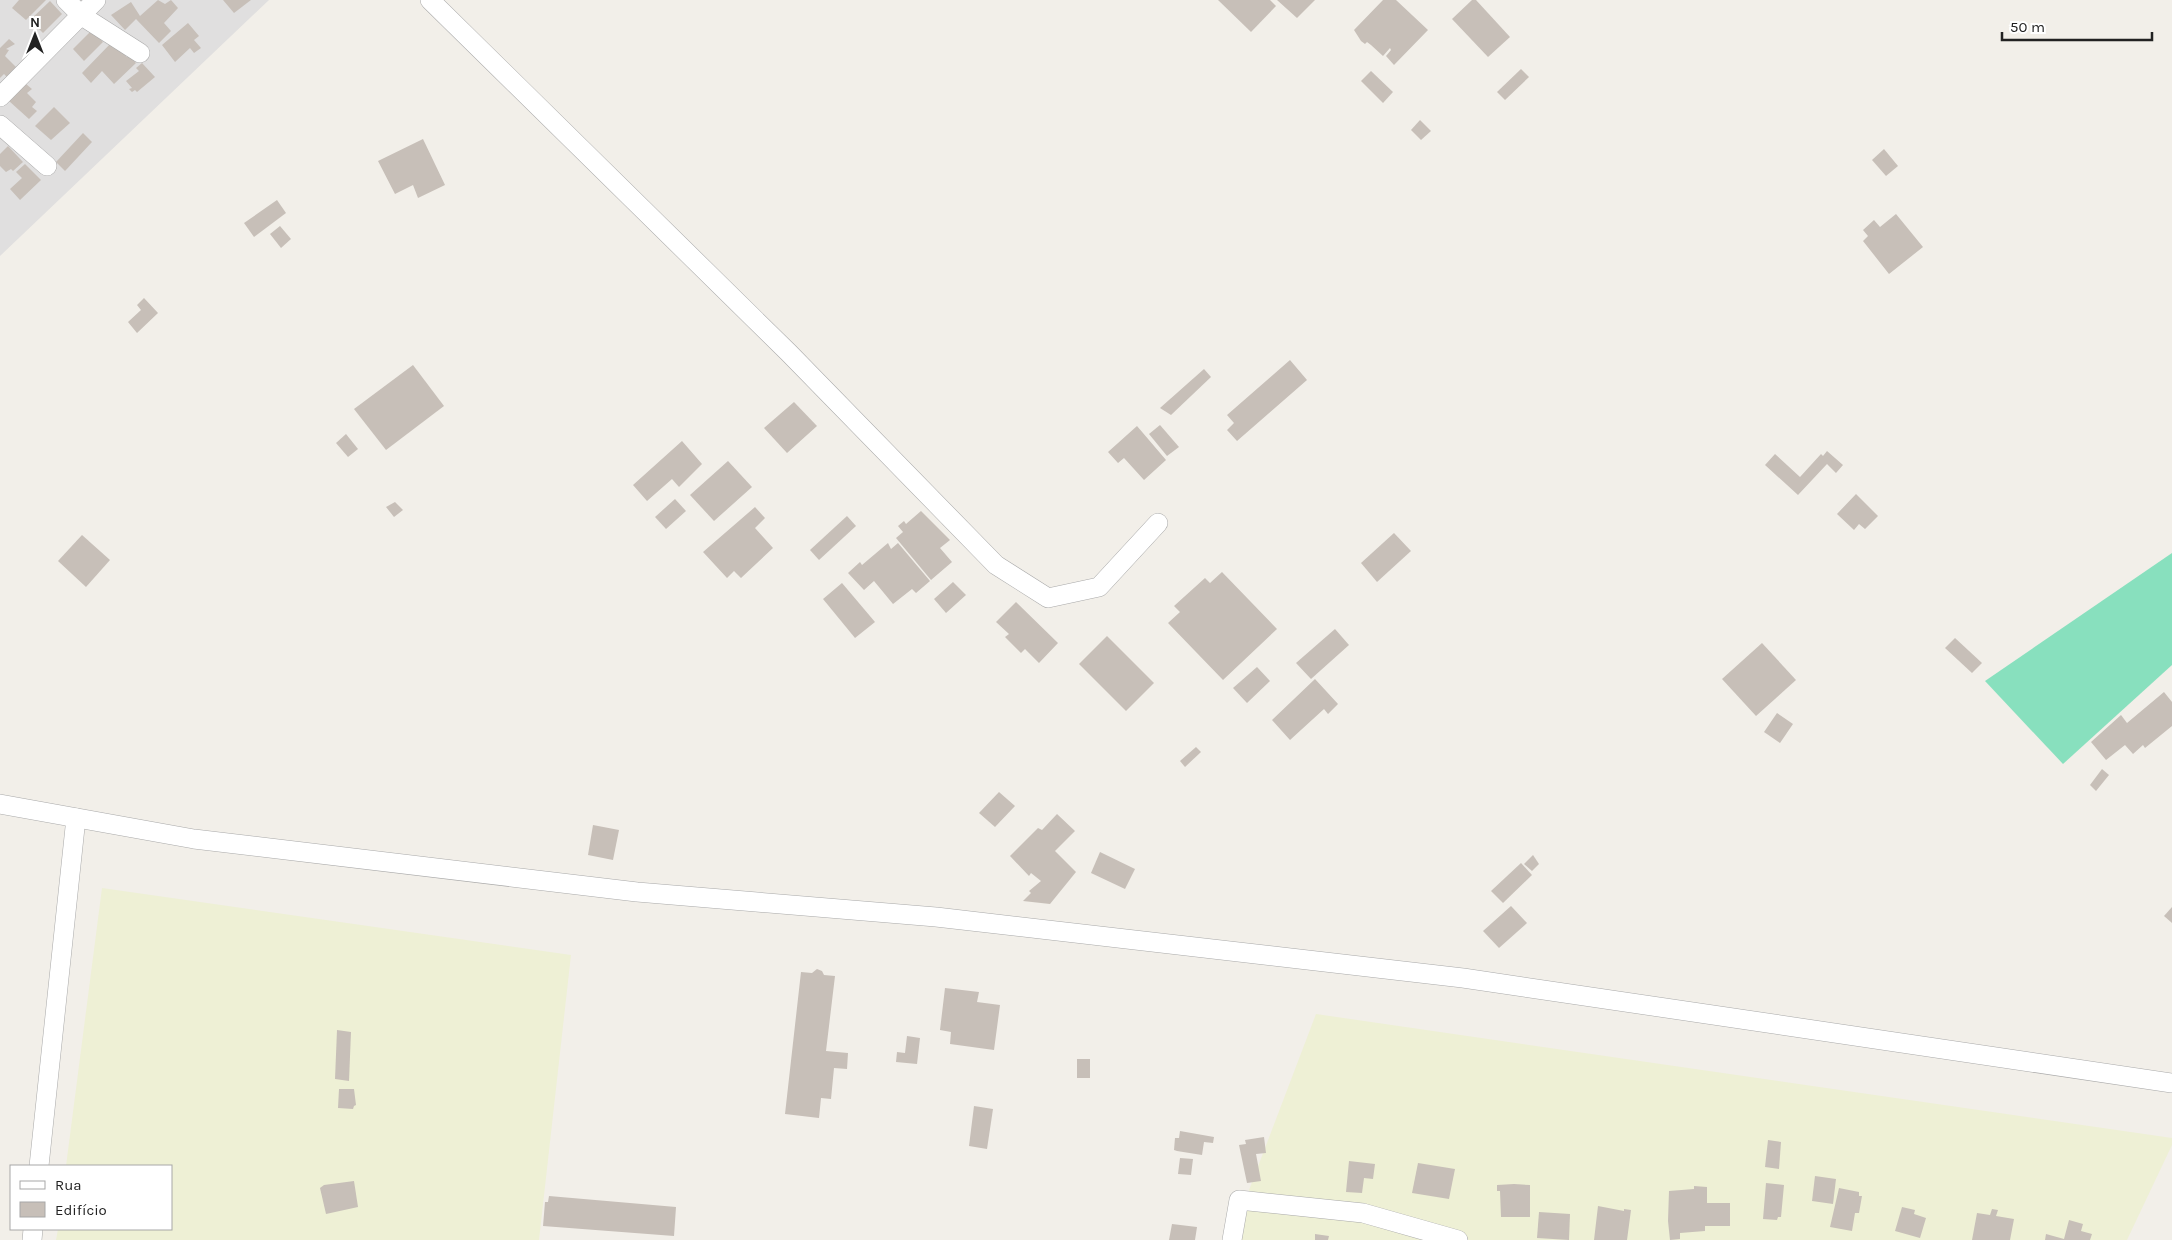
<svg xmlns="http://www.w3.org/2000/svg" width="2172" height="1240" viewBox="0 0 2172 1240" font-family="Karla,sans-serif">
	<rect width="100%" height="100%" fill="#f2efe9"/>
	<polygon fill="#e0dfdf" points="0,0 269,0 0,256"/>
	<g fill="#eef0d5">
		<polygon points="102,888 571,955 539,1240 56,1240 58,1229 171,1229 171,1166 66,1166"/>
		<polygon points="1316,1014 2172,1138 2172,1145 2127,1240 1230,1240"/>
	</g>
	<polygon fill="#88e0be" points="2172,553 2172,665 2063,764 1985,681"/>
	<g fill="#c7bfb8">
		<polygon points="19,0 46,0 26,20 12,8"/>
		<polygon points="158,0 165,4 171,0 178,8 164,23 171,31 159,43 136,19 125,30 111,15 131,2 140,16"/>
		<polygon points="223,0 251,0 234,13"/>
		<polygon points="1218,0 1270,0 1276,6 1251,32"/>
		<polygon points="1277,0 1315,0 1297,18"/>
		<polygon points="1383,0 1396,0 1428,30 1394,65 1386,56 1391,50 1390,48 1383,56 1371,45 1367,42 1365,44 1361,41 1354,30"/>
		<polygon points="1472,0 1476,0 1510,37 1488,57 1452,19"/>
		<polygon points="50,1 62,14 43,33 30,20"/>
		<polygon points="188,23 199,36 194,40 201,48 194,53 190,48 175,62 162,45"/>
		<polygon points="92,30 103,42 84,61 73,49"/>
		<polygon points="9,39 15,44 6,49 9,50 5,56 17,68 7,77 4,74 0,78 0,48"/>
		<polygon points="112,42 127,57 129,55 136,63 114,84 102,71 91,83 82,73"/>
		<polygon points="142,63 155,77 137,92 135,90 132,92 129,89 132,88 126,81 139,71 136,68"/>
		<polygon points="1521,69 1529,77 1505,100 1497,92"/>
		<polygon points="1371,71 1393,92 1383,103 1361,81"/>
		<polygon points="26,84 32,89 27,93 36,102 32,107 37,111 29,119 9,101"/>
		<polygon points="54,107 70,123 51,140 35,126"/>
		<polygon points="1420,120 1431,131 1421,140 1411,130"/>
		<polygon points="83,133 92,142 65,171 56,162"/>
		<polygon points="423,139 445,185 418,198 413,185 395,194 378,161"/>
		<polygon points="8,146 23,162 13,171 11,169 6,172 0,166 0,154"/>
		<polygon points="1884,149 1898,166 1886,176 1872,160"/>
		<polygon points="25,164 41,180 20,200 10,189 22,178 16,172"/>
		<polygon points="277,200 286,213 254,237 244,223"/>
		<polygon points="1896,214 1923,247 1889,274 1863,241 1868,236 1863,230 1874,220 1880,227"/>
		<polygon points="280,226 291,239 281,248 270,234"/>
		<polygon points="144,298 158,313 137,333 128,322 141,310 137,305"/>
		<polygon points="1290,360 1307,380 1237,441 1227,430 1234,423 1227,415"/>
		<polygon points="413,365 444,406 386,450 354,409"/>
		<polygon points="1204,369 1211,377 1171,415 1160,408"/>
		<polygon points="794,402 817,426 787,453 764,428"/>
		<polygon points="1160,425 1179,447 1167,456 1149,434"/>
		<polygon points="1137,426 1166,460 1144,480 1124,458 1118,463 1108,452"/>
		<polygon points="346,434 358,449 348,457 336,443"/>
		<polygon points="682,441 702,464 679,487 672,479 647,501 633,485"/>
		<polygon points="1827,451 1843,465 1836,473 1827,464 1798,495 1765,465 1775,454 1800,477 1821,454 1823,456"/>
		<polygon points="728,461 752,487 714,521 690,495"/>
		<polygon points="1856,494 1878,516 1865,529 1859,524 1854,530 1837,514"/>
		<polygon points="675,499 686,511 666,529 655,517"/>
		<polygon points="395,502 403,510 394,517 386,507"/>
		<polygon points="755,507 765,518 755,528 773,548 741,578 734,571 727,578 703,552"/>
		<polygon points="921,511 950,540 940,548 952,562 931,580 896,538 903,532 898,526 904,521 906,524"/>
		<polygon points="847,516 856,526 819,560 810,550"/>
		<polygon points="1394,533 1411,551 1377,582 1361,563"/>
		<polygon points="82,535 110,560 86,587 58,561"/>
		<polygon points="888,543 891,549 898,543 930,581 916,593 912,589 893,604 874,581 864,590 848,573 860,562 862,565"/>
		<polygon points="1222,572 1277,629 1223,680 1168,623 1180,612 1174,606 1205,578 1210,583"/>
		<polygon points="953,582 966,595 946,613 934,599"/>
		<polygon points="842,583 875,622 855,638 823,599"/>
		<polygon points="1016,602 1058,643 1039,663 1025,649 1021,653 1005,637 1009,634 996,622"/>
		<polygon points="1335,629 1349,645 1311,679 1296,663"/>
		<polygon points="1107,636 1154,683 1126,711 1079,664"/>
		<polygon points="1955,638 1982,663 1972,673 1945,648"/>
		<polygon points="1762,643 1796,680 1756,716 1722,679"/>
		<polygon points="1257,667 1270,681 1247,703 1233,688"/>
		<polygon points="1315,679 1338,704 1328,714 1324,709 1290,740 1272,720"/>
		<polygon points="2164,692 2172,702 2172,726 2145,748 2143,745 2133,754 2125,745 2106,760 2091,742 2121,715 2127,723"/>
		<polygon points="1777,713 1793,724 1780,743 1764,732"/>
		<polygon points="1196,747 1201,752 1185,767 1180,761"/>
		<polygon points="2102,769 2109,775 2096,791 2090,785"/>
		<polygon points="999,792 1015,806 995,827 979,813"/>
		<polygon points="1057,814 1075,831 1055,851 1076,872 1050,904 1023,901 1031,893 1029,891 1041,881 1031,873 1029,876 1010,856 1038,828 1042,830"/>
		<polygon points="593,825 619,830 613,860 588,855"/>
		<polygon points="1100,852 1135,869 1125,889 1091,873"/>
		<polygon points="1533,855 1539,864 1532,871 1524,864"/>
		<polygon points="1521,863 1532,875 1503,903 1491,891"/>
		<polygon points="1511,906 1527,923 1499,948 1483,931"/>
		<polygon points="2172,907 2172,923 2164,916"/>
		<polygon points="817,969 822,971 824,975 835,976 826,1051 848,1053 847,1069 834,1068 831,1099 821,1098 819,1118 785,1114 801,972 812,973"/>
		<polygon points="945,988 979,992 977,1002 1000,1005 994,1050 950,1044 951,1032 940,1030"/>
		<polygon points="337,1030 351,1032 349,1081 335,1079"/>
		<polygon points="907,1036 920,1038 917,1064 896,1062 897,1052 905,1053"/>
		<rect x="1077" y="1059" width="13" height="19"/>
		<polygon points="339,1089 354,1089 356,1105 354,1106 353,1109 338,1108"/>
		<polygon points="974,1106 993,1109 987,1149 969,1146"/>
		<polygon points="1180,1131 1214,1137 1213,1143 1204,1142 1202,1155 1177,1151 1174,1150 1175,1138 1179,1138"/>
		<polygon points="1264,1137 1266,1153 1256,1154 1261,1181 1247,1183 1239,1145 1246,1144 1245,1140"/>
		<polygon points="1768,1140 1781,1142 1779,1169 1765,1167"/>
		<polygon points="1180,1158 1193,1159 1191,1175 1178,1174"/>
		<polygon points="1349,1161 1375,1164 1373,1179 1364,1178 1362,1193 1346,1192"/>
		<polygon points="1418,1163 1455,1169 1449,1199 1412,1193"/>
		<polygon points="1815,1176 1836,1179 1833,1204 1812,1201"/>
		<polygon points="354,1181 358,1207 326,1214 320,1188 324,1185"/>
		<polygon points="1766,1183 1784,1185 1781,1217 1778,1217 1777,1220 1763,1219"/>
		<polygon points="1514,1184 1530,1185 1530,1217 1501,1217 1500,1191 1497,1191 1497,1185"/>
		<polygon points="1694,1186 1707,1187 1707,1203 1730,1203 1730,1226 1705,1226 1705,1231 1680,1233 1680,1239 1670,1240 1668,1221 1669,1191 1694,1189"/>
		<polygon points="1839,1188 1859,1192 1859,1196 1862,1196 1859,1213 1855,1213 1852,1231 1830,1227"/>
		<polygon points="549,1196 676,1207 674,1236 543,1226 545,1202 548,1202"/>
		<polygon points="1598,1206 1624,1211 1624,1209 1631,1210 1627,1240 1594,1240"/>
		<polygon points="1902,1207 1915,1210 1914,1214 1926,1218 1920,1238 1895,1231"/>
		<polygon points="1992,1209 1998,1210 1996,1216 2014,1219 2010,1240 1972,1240 1977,1213 1990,1215"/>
		<polygon points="1539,1212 1570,1214 1569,1240 1537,1238"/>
		<polygon points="2069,1220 2083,1224 2081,1231 2092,1234 2090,1240 2045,1240 2046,1234 2064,1239"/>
		<polygon points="1172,1224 1197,1227 1195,1240 1169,1240"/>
		<polygon points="1315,1234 1329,1236 1328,1240 1315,1240"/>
	</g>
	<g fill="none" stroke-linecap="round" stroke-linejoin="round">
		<g stroke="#a9a9a9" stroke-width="20">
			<g id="street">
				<polyline points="66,0 82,16 140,53"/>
				<polyline points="430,0 789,353 996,565 1048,598 1099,587 1158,523"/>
				<polyline points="0,97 96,0"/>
				<polyline points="0,125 47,166"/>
				<polyline points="0,804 194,839 637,892 936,917 1463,978 2172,1083"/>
				<polyline points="39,1166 76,818"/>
				<polyline points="32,1240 33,1229"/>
				<polyline points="1232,1240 1239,1200 1363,1213 1458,1240"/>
			</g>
		</g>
		<use href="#street" stroke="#fff" stroke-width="19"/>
	</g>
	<rect x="10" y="1165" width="162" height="65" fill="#ffffff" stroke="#a7a7a7"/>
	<rect x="20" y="1181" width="25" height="8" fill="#ffffff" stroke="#a7a7a7"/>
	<text x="55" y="1190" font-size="15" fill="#222222">Rua</text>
	<rect x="20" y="1202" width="25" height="15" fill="#c7bfb8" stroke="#a7a7a7"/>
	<text x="55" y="1215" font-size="15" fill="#222222">Edifício</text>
	<g transform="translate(35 35)" stroke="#ffffff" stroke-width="4" paint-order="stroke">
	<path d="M0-4L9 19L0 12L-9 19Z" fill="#222222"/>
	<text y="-8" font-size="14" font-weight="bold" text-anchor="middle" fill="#222222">N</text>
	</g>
	<path d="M2002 32v8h150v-8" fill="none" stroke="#222222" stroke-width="2.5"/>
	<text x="2010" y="32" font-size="15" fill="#222222" stroke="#ffffff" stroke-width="4" paint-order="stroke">50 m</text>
</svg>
